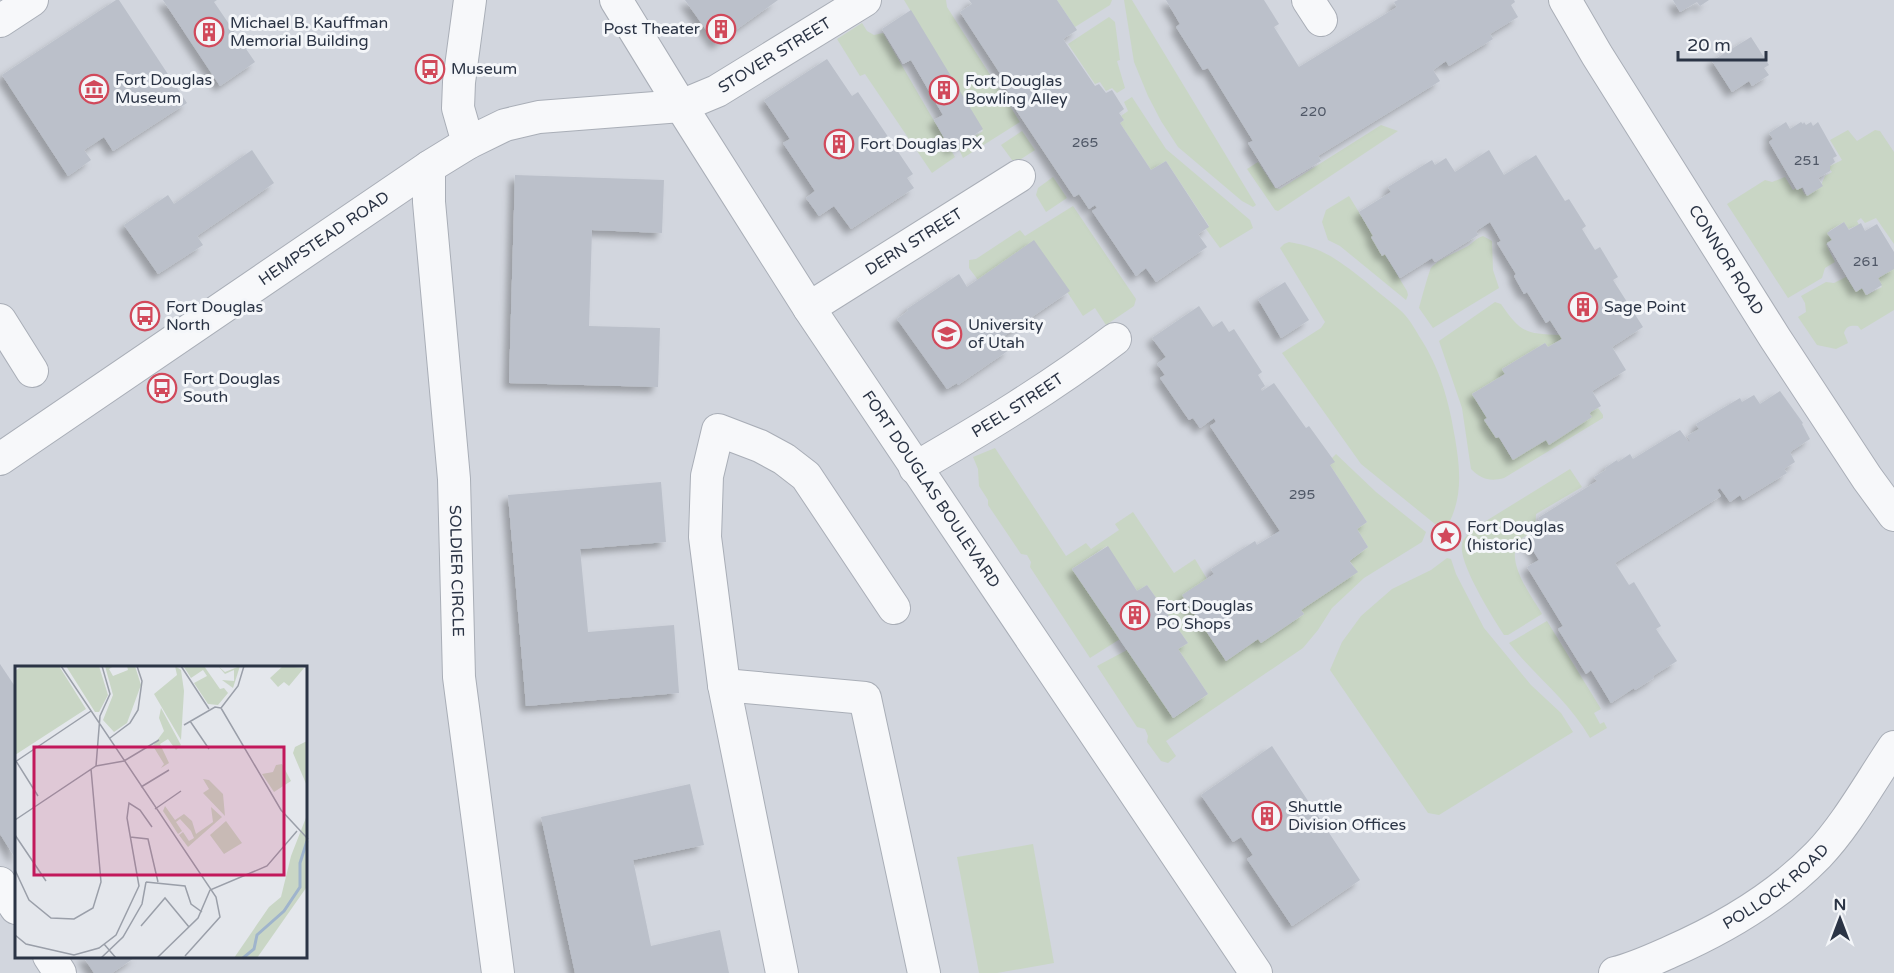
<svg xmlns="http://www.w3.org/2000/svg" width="1894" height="973" viewBox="0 0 1894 973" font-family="'Varela Round',sans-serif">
	<defs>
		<filter id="shadow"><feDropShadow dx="-5.5" dy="5.5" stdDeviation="3" flood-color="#0004"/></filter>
	</defs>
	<rect width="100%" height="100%" fill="#e4e7ec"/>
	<path fill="#d2d6de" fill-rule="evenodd" d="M0 0H1894V973H0ZM16 667H306V956H16Z"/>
	<g fill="#c9d6c5">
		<polygon points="904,0 946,0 947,7 1020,122 963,158 958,147 983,131"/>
		<polygon points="1057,0 1112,0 1110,5 1075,27"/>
		<polygon points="1124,0 1132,0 1256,205 1253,207 1242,201 1178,147 1161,121 1148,96 1134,62"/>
		<polygon points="1109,17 1115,22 1120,60 1117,61 1125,88 1117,93 1112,88 1106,91 1100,82 1095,84 1068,44"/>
		<polygon points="862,23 867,31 874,35 883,33 955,157 932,173 865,74 860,76 837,39"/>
		<polygon points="1132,97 1166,149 1250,220 1253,228 1220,248 1206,229 1209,226 1166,161 1151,170 1120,123 1124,120 1121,116 1128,111 1124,102"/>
		<polygon points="1381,125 1398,131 1278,211 1275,210 1247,169 1258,162 1275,188 1280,189"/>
		<polygon points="1848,130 1857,141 1875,130 1880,131 1894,152 1894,244 1876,218 1865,223 1861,218 1857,221 1859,225 1848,229 1844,222 1829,231 1834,241 1826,244 1835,262 1825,268 1822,278 1788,298 1727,204 1765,180 1772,182 1785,177 1793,190 1800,186 1805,195 1821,185 1825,176 1832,172 1828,167 1842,160 1830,140"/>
		<polygon points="1022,131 1035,150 1018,161 1012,160 1001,145"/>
		<polygon points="1053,177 1067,198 1046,212 1036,195 1038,188"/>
		<polygon points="1349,196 1407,291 1408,295 1406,300 1340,246 1328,240 1322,222 1326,210"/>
		<polygon points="1073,206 1136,299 1134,306 1106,325 1095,308 1083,316 1034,241 978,280 969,268 969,260 976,259 1020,230 1025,236"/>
		<path d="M1483 236 1492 241 1493 270 1499 288 1433 328 1419 308C1421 301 1429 271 1431 268 1438 259 1458 252 1468 246 1473 243 1476 238 1483 236Z"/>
		<path d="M1289 242C1324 248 1338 260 1365 281 1376 291 1389 300 1400 310 1408 317 1414 327 1419 336 1440 368 1449 401 1455 438 1460 468 1463 495 1449 523L1440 525 1435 524 1361 464 1282 353 1321 328 1325 322 1280 248 1284 244Z"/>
		<path d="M1894 267V310L1861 330 1858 326C1851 325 1846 326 1844 333L1848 343 1836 349 1817 345 1798 317 1806 312 1805 303 1801 296 1826 282 1834 283 1846 277 1855 291 1862 288 1867 295 1882 287 1877 279Z"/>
		<path d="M1495 302 1501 304C1521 333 1526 334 1560 335L1562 339 1548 347 1545 343 1502 369 1505 374 1472 394 1512 459 1591 413 1589 409 1598 408 1603 415V418L1504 478C1490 482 1481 479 1471 469L1462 408 1439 341Z"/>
		<polygon points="995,448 1066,556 1086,543 1091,549 1119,530 1115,524 1133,512 1174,573 1195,559 1207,579 1183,596 1226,661 1258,639 1261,643 1304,614 1301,610 1357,572 1350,561 1368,547 1357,529 1367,522 1330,465 1332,458 1336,454 1376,492 1426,532 1422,542 1364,578 1332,608 1318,630 1303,648 1166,741 1176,756 1168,763 1161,761 1147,742 1148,736 1145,729 1137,727 1097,666 1127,650 1174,718 1208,694 1178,649 1188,643 1147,585 1137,591 1107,546 1072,569 1120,639 1090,658 1030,567 1031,562 1027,555 1021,554 988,505 988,500 979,486 978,469 973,457"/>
		<path d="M1570 469 1582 487 1536 514 1535 529C1531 533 1524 536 1520 540 1503 559 1532 597 1542 614L1508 635H1504C1493 618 1458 563 1462 544 1463 538 1469 534 1473 529Z"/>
		<polygon points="1447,558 1451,559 1456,574 1484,628 1531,685 1561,713 1573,732 1439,815 1428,813 1330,670 1342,642 1361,616 1392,589 1431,570"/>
		<path d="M1547 621 1601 709 1594 713 1600 724 1604 722 1607 728 1590 738C1569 701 1535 676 1509 643Z"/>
		<polygon points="1033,844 1054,963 997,973 979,973 957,857"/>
	</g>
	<g fill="#bbc0ca" filter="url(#shadow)">
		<polygon points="116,0 119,0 187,103 113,151 104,137 84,150 91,160 68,176 2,75"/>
		<polygon points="163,0 217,0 214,2 255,62 220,86"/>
		<polygon points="685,0 778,0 716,44"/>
		<polygon points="969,0 1057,0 1077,30 1063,39 1095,86 1099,84 1106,93 1112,90 1124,109 1119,113 1124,120 1120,123 1151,170 1166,161 1209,227 1198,234 1207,247 1156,282 1146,268 1136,276 1092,211 1097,208 1095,205 1089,209 1079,194 1074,197 1014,107 1017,105 1002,82 1010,77 1008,75 1003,78 960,12 972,4"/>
		<polygon points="1166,0 1264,0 1279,24 1274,27 1299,67 1397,7 1394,2 1398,0 1514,0 1515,2 1511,5 1518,17 1490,34 1493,39 1449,66 1446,61 1433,70 1440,81 1318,156 1321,161 1276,188 1248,143 1253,141 1208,68 1203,70 1176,27 1180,24"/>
		<polygon points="1673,0 1709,0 1700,6 1697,2 1680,12"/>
		<polygon points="911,10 983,129 951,150 934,120 943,115 911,60 903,64 882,29"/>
		<polygon points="1751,37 1769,65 1764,68 1769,75 1752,86 1749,81 1732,92 1712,61"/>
		<polygon points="827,59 852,96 858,92 913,174 907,178 914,188 851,229 834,206 819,216 806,198 815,191 783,143 790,139 764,100"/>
		<polygon points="1786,122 1790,129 1801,122 1803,124 1804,122 1806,125 1811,122 1813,126 1818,122 1837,156 1833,158 1835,162 1830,166 1830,171 1818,178 1823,186 1807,196 1803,187 1797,190 1769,142 1773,139 1769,133"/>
		<polygon points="252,150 274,183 197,236 203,245 158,274 124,225 168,195 174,204"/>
		<polygon points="1489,150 1504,175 1536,155 1565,201 1569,199 1586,226 1582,229 1595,250 1600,247 1618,277 1613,280 1643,327 1612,347 1626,370 1592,391 1601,406 1589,413 1592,417 1549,445 1546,440 1513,460 1499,437 1496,438 1484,420 1487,418 1472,394 1505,374 1502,369 1545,343 1548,347 1562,339 1550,320 1546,323 1527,292 1524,294 1514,276 1516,274 1497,243 1501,241 1490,222 1476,231 1478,235 1435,262 1432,258 1400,278 1385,254 1382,256 1371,237 1373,236 1359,212 1391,192 1388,187 1432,160 1435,165 1446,158 1455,172"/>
		<polygon points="515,175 664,180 662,233 592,230 589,326 660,328 658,387 509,383"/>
		<polygon points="1844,222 1849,230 1861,223 1865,231 1877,224 1894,252 1894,269 1878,278 1882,285 1866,295 1862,288 1856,292 1827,243 1832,240 1827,233"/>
		<polygon points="1034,240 1070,291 1001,338 1009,350 958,385 957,383 947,389 897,319 908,311 907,309 959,274 967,287"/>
		<polygon points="1285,282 1309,320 1281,338 1258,299"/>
		<polygon points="1199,306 1213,327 1222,321 1229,332 1234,329 1262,372 1258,375 1265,386 1261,389 1262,391 1274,383 1306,428 1309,426 1335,462 1330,465 1367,522 1357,529 1368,547 1349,561 1358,572 1301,610 1304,614 1261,643 1258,639 1226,661 1182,595 1214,574 1211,569 1255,541 1257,545 1280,531 1210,426 1216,422 1214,418 1200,428 1193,418 1189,420 1160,378 1165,375 1157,364 1166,357 1152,338"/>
		<polygon points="1780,391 1803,423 1802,424 1810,439 1790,452 1795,462 1784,469 1787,473 1743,500 1740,495 1730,502 1720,488 1717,490 1721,496 1615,563 1629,585 1634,582 1661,626 1656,629 1677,661 1653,676 1654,678 1635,690 1634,688 1611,703 1591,670 1586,674 1558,629 1563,626 1527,567 1539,560 1527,541 1546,529 1538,518 1597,481 1594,477 1606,470 1605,468 1617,460 1618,462 1630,454 1633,459 1680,430 1689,442 1690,441 1687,436 1699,429 1696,424 1740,398 1742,402 1754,395 1760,404"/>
		<polygon points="661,482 666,542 580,549 588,632 674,625 679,693 526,706 508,495"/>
		<polygon points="1108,546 1137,591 1147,585 1188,643 1178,649 1208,694 1173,718 1072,569"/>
		<polygon points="0,664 16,688 16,859 0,834"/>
		<polygon points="1272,746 1360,880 1292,926 1247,859 1253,855 1241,837 1233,842 1201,795"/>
		<polygon points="690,784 704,845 633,860 651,946 720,930 729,973 575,973 541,817"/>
		<polygon points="83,956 137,956 112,973 94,973"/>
	</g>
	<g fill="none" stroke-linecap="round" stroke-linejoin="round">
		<g stroke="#a9aeb7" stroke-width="34">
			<g id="minor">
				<path id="s1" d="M616 0 681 106 809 308 1256 973"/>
				<polyline points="1308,0 1321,20"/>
				<path id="s2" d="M1565 0 1597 55 1775 338 1867 478 1894 515"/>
				<polyline points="0,21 32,0"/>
				<polyline points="468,143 458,108 459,82 470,0"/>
				<path id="s3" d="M429 167V202L454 479 459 677 498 973"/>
				<path id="s4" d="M809 308 1019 176"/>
				<polyline points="0,320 32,371"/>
				<path id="s5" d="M0 459 429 167 468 143 505 125 539 117 681 106 717 91 865 0"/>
				<path id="s6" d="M915 468C984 428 1052 387 1115 339"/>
				<polyline points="724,685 865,698 924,973"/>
				<polyline points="0,883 16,908"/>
				<polyline points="49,956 60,973"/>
				<polyline points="782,973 724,685 705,537 707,476 718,430 760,446 784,459 806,476 894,608"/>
				<path id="s7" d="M1615 973C1635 968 1652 960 1670 952 1725 928 1776 898 1818 855 1846 826 1871 781 1894 747"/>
			</g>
		</g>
		<use href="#minor" stroke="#f7f8fa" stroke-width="32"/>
	</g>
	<defs>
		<g id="building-ring" transform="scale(1.5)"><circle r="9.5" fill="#f4f6f9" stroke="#d1495b" stroke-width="1.5"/><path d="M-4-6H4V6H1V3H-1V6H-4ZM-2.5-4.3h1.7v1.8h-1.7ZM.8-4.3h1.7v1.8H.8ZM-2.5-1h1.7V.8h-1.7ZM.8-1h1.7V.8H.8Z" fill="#d1495b"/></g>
		<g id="bus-ring" transform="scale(1.5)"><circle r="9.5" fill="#f4f6f9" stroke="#d1495b" stroke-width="1.5"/><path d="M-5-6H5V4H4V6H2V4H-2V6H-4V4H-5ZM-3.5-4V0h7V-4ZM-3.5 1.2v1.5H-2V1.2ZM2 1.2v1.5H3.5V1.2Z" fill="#d1495b"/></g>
		<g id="museum-ring" transform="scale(1.5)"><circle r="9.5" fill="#f4f6f9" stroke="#d1495b" stroke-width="1.5"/><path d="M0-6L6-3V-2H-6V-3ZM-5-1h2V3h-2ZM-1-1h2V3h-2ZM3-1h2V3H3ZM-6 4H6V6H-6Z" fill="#d1495b"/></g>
		<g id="university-ring" transform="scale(1.5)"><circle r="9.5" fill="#f4f6f9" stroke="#d1495b" stroke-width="1.5"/><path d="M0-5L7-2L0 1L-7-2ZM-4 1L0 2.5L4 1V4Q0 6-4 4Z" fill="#d1495b"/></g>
		<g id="sight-ring" transform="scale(1.5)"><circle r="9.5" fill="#f4f6f9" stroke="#d1495b" stroke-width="1.5"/><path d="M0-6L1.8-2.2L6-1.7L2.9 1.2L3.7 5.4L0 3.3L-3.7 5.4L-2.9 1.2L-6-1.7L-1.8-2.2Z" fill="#d1495b"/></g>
	</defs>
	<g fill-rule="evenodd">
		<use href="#building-ring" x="721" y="29"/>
		<use href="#building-ring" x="209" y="32"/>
		<use href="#bus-ring" x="430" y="69"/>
		<use href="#museum-ring" x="94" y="89"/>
		<use href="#building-ring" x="944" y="90"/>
		<use href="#building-ring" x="839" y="144"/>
		<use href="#building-ring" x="1583" y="307"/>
		<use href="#bus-ring" x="145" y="316"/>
		<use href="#university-ring" x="947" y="334"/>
		<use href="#bus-ring" x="162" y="388"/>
		<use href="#sight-ring" x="1446" y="536"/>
		<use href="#building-ring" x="1135" y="615"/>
		<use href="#building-ring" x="1267" y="816"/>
	</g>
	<g text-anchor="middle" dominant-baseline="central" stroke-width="6" stroke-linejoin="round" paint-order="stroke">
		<g font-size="14" fill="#4f5766">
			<text x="1313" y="111">220</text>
			<text x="1085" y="142">265</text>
			<text x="1807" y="160">251</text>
			<text x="1866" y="261">261</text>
			<text x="1302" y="494">295</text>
		</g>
		<g font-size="16" fill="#2b3445" stroke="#f4f6f9" text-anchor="start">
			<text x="230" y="23">Michael B. Kauffman<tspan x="230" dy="18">Memorial Building</tspan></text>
			<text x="700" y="29" text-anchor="end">Post Theater</text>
			<text x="451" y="69">Museum</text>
			<text x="115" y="80">Fort Douglas<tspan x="115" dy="18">Museum</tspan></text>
			<text x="965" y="81">Fort Douglas<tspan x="965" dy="18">Bowling Alley</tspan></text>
			<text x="860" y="144">Fort Douglas PX</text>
			<text x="166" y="307">Fort Douglas<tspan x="166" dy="18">North</tspan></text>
			<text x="1604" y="307">Sage Point</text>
			<text x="968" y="325">University<tspan x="968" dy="18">of Utah</tspan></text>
			<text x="183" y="379">Fort Douglas<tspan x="183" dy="18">South</tspan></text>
			<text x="1467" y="527">Fort Douglas<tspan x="1467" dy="18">(historic)</tspan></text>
			<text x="1156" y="606">Fort Douglas<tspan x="1156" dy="18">PO Shops</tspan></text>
			<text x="1288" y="807">Shuttle<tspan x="1288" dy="18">Division Offices</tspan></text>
		</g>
		<g font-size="16" fill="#2b3445" stroke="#f4f6f9">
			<text stroke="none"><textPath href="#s5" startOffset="890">STOVER STREET</textPath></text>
			<text stroke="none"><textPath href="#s5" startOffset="392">HEMPSTEAD ROAD</textPath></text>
			<text stroke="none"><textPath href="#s4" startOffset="124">DERN STREET</textPath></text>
			<text stroke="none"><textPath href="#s2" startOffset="306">CONNOR ROAD</textPath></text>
			<text stroke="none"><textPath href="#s6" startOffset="120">PEEL STREET</textPath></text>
			<text stroke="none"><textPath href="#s1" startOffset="582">FORT DOUGLAS BOULEVARD</textPath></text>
			<text stroke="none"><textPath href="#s3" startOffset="405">SOLDIER CIRCLE</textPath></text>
			<text stroke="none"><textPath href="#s7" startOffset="184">POLLOCK ROAD</textPath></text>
		</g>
	</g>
	<g transform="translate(15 666)">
		<rect width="292" height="292" fill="#e4e7ec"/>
		<path d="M7 0H44L71 43 0 89V5ZM51 0H84L93 29 84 46H80ZM90 0H99L94 3 98 10 113 4 112 0H120L126 19 112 57 99 66 88 54 98 29ZM160 0 166 4 169 25 166 74 139 28 162 9ZM189 0 205 23 209 22 213 27 203 39 193 38 179 17 192 10 188 4 176 12 169 1ZM203 0 210 6 225 0 218 22 207 14 219 15V4L210 8ZM268 0 289 2 274 20 269 16 263 21 255 12ZM146 42 166 79 161 84 153 73 145 78 154 97 146 102 149 98 138 80 149 65 144 52ZM292 75V120L278 87 280 81ZM267 98 276 115 259 126 247 108 258 106 261 99ZM188 113 194 114 208 128 210 150 188 127 194 123ZM150 140 160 154 169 148 177 155 181 168 198 156 196 141 207 151 173 181 164 169 168 166 174 175 179 172 176 165 165 153 161 156 167 165 163 168 148 145ZM292 149 291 222 242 292H219L254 241 266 231 276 190ZM211 155 227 177 209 188 195 169Z" fill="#c9d6c5"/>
		<path fill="none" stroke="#9fb4cc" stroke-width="3" d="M228 292 239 283 242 269 269 245 285 221V197L292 175"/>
		<path fill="none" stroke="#9a9fa9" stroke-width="1.5" d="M46 0 201 231 205 251 170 290M166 0 194 43M206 42 266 144 293 173M206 42 223 20 229 0M175 55 194 83M169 59 200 41 206 42M95 72 115 57 123 44 127 15 122 0M1 95 23 130M0 96 76 45M81 100 85 50 95 28 87 0M126 121 154 104M140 143 166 125M0 154 81 100 109 95 144 74M0 169 31 215M115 171 133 173 143 216M0 204 14 234 36 252 59 253 78 242 86 216 76 103M131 216 170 220 176 238 187 246M126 260 150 232 174 261M0 269 11 278 59 289 84 282 101 269 124 220 112 152 114 137 125 144 137 161M89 278 101 292M86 292 108 271 127 238 131 216M142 292 183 252 195 224 252 200 282 165"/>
		<path fill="#c2185b" fill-opacity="0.15" stroke="#c2185b" stroke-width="3" d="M19 81H269V209H19Z"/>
		<rect width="292" height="292" fill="none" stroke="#2b3445" stroke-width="3"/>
	</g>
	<g transform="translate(1840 919)" stroke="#f4f6f9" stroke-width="4.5" paint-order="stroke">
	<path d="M0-4.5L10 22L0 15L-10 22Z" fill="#2b3445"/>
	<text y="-9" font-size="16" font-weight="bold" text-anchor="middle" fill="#2b3445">N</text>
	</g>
	<path d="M1678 51v9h88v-9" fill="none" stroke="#2b3445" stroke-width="3"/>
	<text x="1687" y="51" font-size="18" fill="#2b3445" stroke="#f4f6f9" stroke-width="4.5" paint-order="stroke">20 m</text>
</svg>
